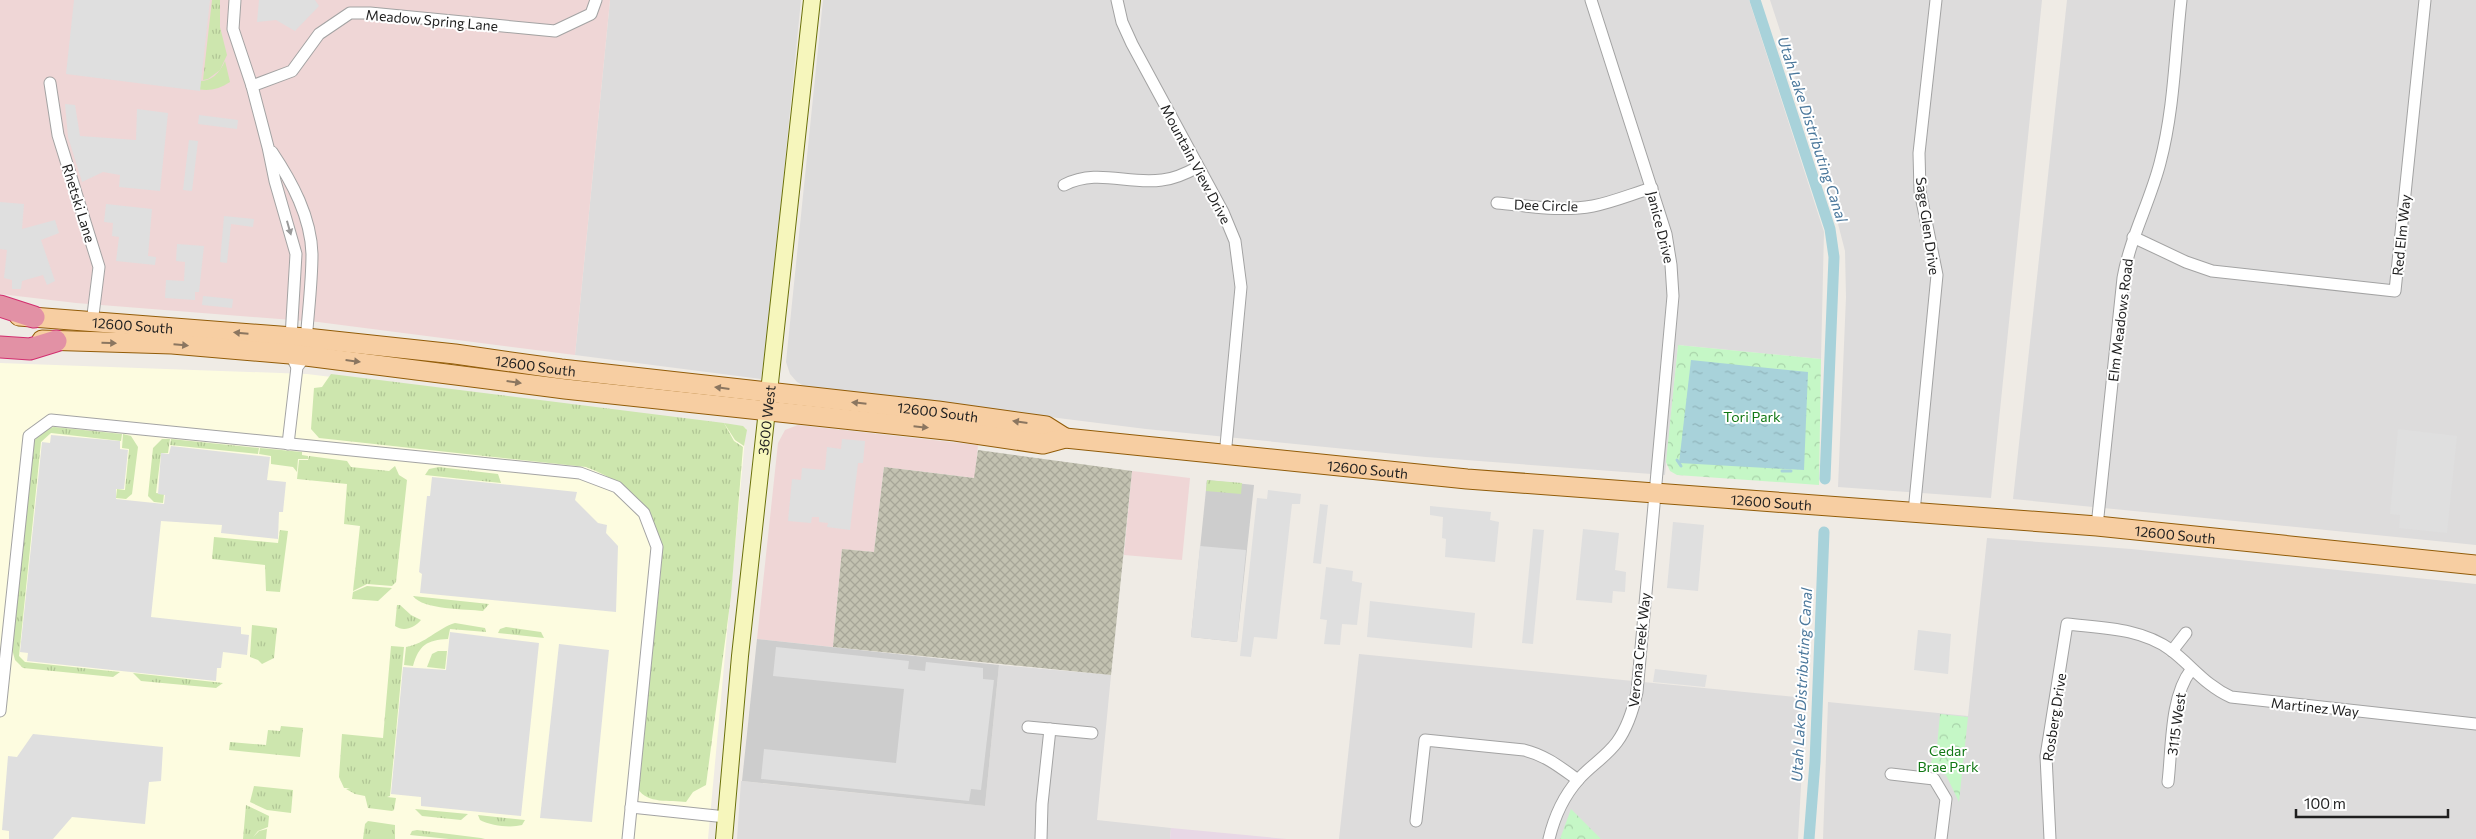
<svg xmlns="http://www.w3.org/2000/svg" width="2476" height="839" viewBox="0 0 2476 839" font-family="Commissioner,sans-serif">
	<defs>
		<pattern id="construction-cross-hatch" width="8" height="8" patternUnits="userSpaceOnUse" patternTransform="scale(1.25)"><rect width="8" height="8" fill="#c3c2b1"/><path d="M0 0l8 8M0 8l8-8" fill="none" stroke="#a7a698"/></pattern>
		<pattern id="grass-tufts" width="24" height="20" patternUnits="userSpaceOnUse" patternTransform="scale(1.25)"><rect width="24" height="20" fill="#cde6ae"/><path d="M3 7l-1-3M5 7V3M7 7l1-3M15 17l-1-3M17 17v-4M19 17l1-3" fill="none" stroke="#b0c595"/></pattern>
		<pattern id="park-crowns" width="20" height="18" patternUnits="userSpaceOnUse" patternTransform="scale(1.25)"><rect width="20" height="18" fill="#c5f7c6"/><path d="M2 6a3 3 0 1 1 6 0M12 15a3 3 0 1 1 6 0" fill="none" stroke="#a9d3aa"/></pattern>
		<pattern id="water-ripples" width="26" height="14" patternUnits="userSpaceOnUse" patternTransform="scale(1.25)"><rect width="26" height="14" fill="#a8d2da"/><path d="M2 4q2-2 4 0t4 0M15 11q2-2 4 0t4 0" fill="none" stroke="#90b4bb"/></pattern>
	</defs>
	<rect width="100%" height="100%" fill="#efebe5"/>
	<g fill="#dddcdc">
		<polygon points="610,0 801,0 770,314 761,379 575,355"/>
		<polygon points="823,0 1749,0 1824,232 1821,359 1678,345 1665,475 1426,457 1146,429 804,386 797,382 790,374 786,362"/>
		<polygon points="1770,0 2042,0 1991,498 1838,487 1846,297 1845,251 1819,150"/>
		<polygon points="2067,0 2476,0 2476,545 2013,499"/>
		<polygon points="1987,538 2131,549 2476,584 2476,839 1823,839 1828,702 1968,716"/>
		<polygon points="1359,654 1806,698 1798,839 1339,839"/>
		<polygon points="999,665 1111,675 1097,820 1171,828 1170,839 737,839 741,781 985,806"/>
	</g>
	<g fill="#efd6d6">
		<polygon points="0,0 610,0 575,355 318,322 76,303 0,294"/>
		<polygon points="798,425 978,445 975,478 884,467 874,552 842,549 833,647 757,639 778,443 785,430"/>
		<polygon points="1132,471 1190,478 1182,560 1124,555"/>
	</g>
	<polygon fill="#e8d8e6" points="1171,828 1287,839 1170,839"/>
	<polygon fill="#fdfce0" points="0,363 307,374 746,428 708,839 0,839"/>
	<g fill="#cdcdcd">
		<polygon points="1207,480 1254,485 1237,642 1191,637"/>
		<polygon points="757,639 999,665 985,806 742,781"/>
	</g>
	<polygon fill="url(#construction-cross-hatch)" points="978,450 1132,471 1111,675 833,647 842,549 874,552 884,467 974,478"/>
	<g fill="url(#grass-tufts)">
		<polygon points="212,0 220,0 220,27 227,55 220,70 208,79 203,80"/>
		<path d="M331 374 724 423 734 441 743 447 731 596 706 785 693 792 686 802C670 800 647 804 638 789L661 570C661 561 662 549 659 540 649 500 622 481 586 467L319 438 311 429 314 388 322 387Z"/>
		<polygon points="54,427 122,434 121,441 51,433 41,442 19,656 25,662 120,672 113,677 23,668 15,660 12,649 34,441 44,429"/>
		<polygon points="123,434 131,436 138,447 132,494 126,499 116,498 117,489 125,490 129,449 122,448"/>
		<polygon points="162,439 170,439 168,453 161,453 156,493 164,494 163,503 154,502 148,496 153,448"/>
		<polygon points="171,439 259,448 258,454 170,445"/>
		<polygon points="309,456 347,461 351,467 389,471 395,466 399,475 407,480 396,582 392,586 367,584 353,591 360,526 344,524 347,484 297,479 299,460 308,460"/>
		<polygon points="439,467 498,474 501,483 425,475 429,469"/>
		<polygon points="1207,480 1242,483 1241,494 1206,491"/>
		<polygon points="280,530 288,531 280,592 266,591 265,565 212,559 214,537 278,543"/>
		<path d="M413 596 489 604 483 611C466 609 423 610 413 596Z"/>
		<path d="M397 605H400L411 615 421 620C414 628 404 632 395 626Z"/>
		<path d="M455 623 485 628 486 632 450 629 448 639C427 640 419 645 413 666L404 665 406 647C425 644 438 628 455 623Z"/>
		<polygon points="252,625 277,628 274,658 262,664 258,660 250,657"/>
		<polygon points="506,627 541,632 544,638 498,633 500,629"/>
		<polygon points="391,646 404,647 390,796 387,797 396,798 394,810 392,811 368,808 365,796 355,794 346,789 350,788 344,788 339,777 342,734 383,738"/>
		<polygon points="133,673 223,683 216,688 141,681"/>
		<polygon points="281,726 303,728 300,757 229,750 230,742 266,745 268,730 280,731"/>
		<polygon points="254,786 293,790 291,813 267,810 250,802"/>
		<polygon points="246,805 269,816 268,827 258,831 253,837 259,831 267,829 266,839 243,839"/>
		<polygon points="415,809 468,814 461,820 422,816"/>
		<path d="M478 815 525 820 522 825C511 828 491 826 480 820Z"/>
		<polygon points="368,821 395,825 395,839 363,839 365,824"/>
		<polygon points="417,830 481,838 485,839 449,839 410,835 412,831"/>
	</g>
	<g fill="url(#park-crowns)">
		<polygon points="1678,345 1821,359 1819,485 1677,475 1670,471 1666,462"/>
		<polygon points="1940,714 1968,717 1959,802 1946,775 1929,768 1937,747"/>
		<polygon points="1571,809 1601,839 1560,839"/>
	</g>
	<g fill="#cde6ae">
		<path d="M225 61 230 82C218 90 207 92 193 88L197 81C211 82 219 74 225 61Z"/>
		<polygon points="724,423 743,426 747,430 744,446 735,440"/>
		<polygon points="260,448 302,452 302,455 308,456 308,459 298,459 297,472 293,467 271,464 271,456 259,454"/>
		<polygon points="367,586 392,588 378,601 352,599 353,592"/>
		<polygon points="438,651 447,651 445,669 427,667 432,654"/>
	</g>
	<g fill="#dfdfdf">
		<polygon points="74,0 210,0 200,91 66,74"/>
		<polygon points="259,0 315,0 319,6 295,31 276,20 257,22"/>
		<polygon points="65,104 75,105 80,136 136,140 137,109 168,113 160,191 119,187 120,175 103,172 82,182 68,137"/>
		<polygon points="199,115 238,120 237,129 198,124"/>
		<polygon points="189,140 198,141 192,191 183,190"/>
		<polygon points="0,202 24,204 22,229 55,220 59,233 41,240 55,281 47,285 43,275 22,281 21,289 12,289 12,280 4,278 7,250 0,249"/>
		<polygon points="106,204 152,209 148,256 156,257 155,265 116,261 119,237 112,236 113,223 104,222"/>
		<polygon points="224,216 254,219 253,227 231,224 227,263 220,262"/>
		<polygon points="177,244 204,246 199,292 195,292 195,300 165,298 166,280 184,281 185,262 176,261"/>
		<polygon points="203,296 233,299 232,308 202,305"/>
		<polygon points="2398,429 2457,436 2447,533 2399,528 2400,515 2390,514"/>
		<polygon points="51,435 120,441 120,449 128,450 124,489 116,489 116,499 164,504 165,495 158,494 161,453 169,454 171,446 270,457 267,480 286,482 283,512 279,512 278,539 221,533 222,525 161,521 151,617 241,627 241,634 249,635 247,655 223,652 221,668 217,668 216,681 27,661 28,653 20,652 42,442 50,443"/>
		<polygon points="842,439 865,441 863,463 858,463 850,530 827,527 828,523 819,522 819,517 812,517 811,523 788,521 792,479 801,480 802,468 825,470 827,447 841,449"/>
		<polygon points="432,477 577,492 575,500 598,523 607,525 606,533 618,546 616,612 420,593 422,574 419,572 427,496 430,496"/>
		<polygon points="1268,490 1301,494 1300,504 1292,504 1277,639 1254,637 1251,657 1240,656 1257,498 1267,499"/>
		<polygon points="1320,504 1328,505 1321,564 1313,563"/>
		<polygon points="1430,506 1491,512 1490,520 1499,522 1495,562 1445,557 1446,539 1442,538 1443,517 1430,515"/>
		<polygon points="1673,522 1704,525 1698,591 1667,588"/>
		<polygon points="1533,529 1544,530 1533,644 1522,643"/>
		<polygon points="1583,529 1619,533 1615,570 1626,572 1625,592 1613,591 1612,603 1576,600"/>
		<polygon points="1200,546 1246,550 1237,642 1191,637"/>
		<polygon points="1326,567 1353,571 1352,581 1362,583 1357,625 1342,624 1340,645 1324,644 1327,620 1320,619"/>
		<polygon points="1370,601 1475,613 1472,648 1367,637"/>
		<polygon points="1918,630 1951,634 1948,674 1914,670"/>
		<polygon points="450,632 539,643 521,816 421,806 421,797 391,794 403,667 446,670"/>
		<polygon points="559,644 609,650 592,822 540,818"/>
		<polygon points="776,647 909,661 908,669 925,671 926,662 983,668 983,679 994,680 981,790 971,789 969,801 761,779 764,749 896,763 904,689 773,676"/>
		<polygon points="1655,669 1707,675 1705,687 1653,682"/>
		<polygon points="33,734 163,747 161,781 149,782 145,824 72,817 53,839 9,839 9,831 2,830 8,756 17,757"/>
	</g>
	<polygon fill="url(#water-ripples)" points="1691,360 1808,372 1804,470 1679,463"/>
	<g fill="none" stroke-linecap="round" stroke-linejoin="round">
		<g stroke="#a8d2da" stroke-width="3">
			<polyline points="1677,460 1681,466"/>
			<polyline points="1782,471 1791,471"/>
		</g>
		<g stroke="#a8d2da" stroke-width="11">
			<polyline points="1755,0 1830,229 1834,257 1825,479"/>
			<polyline points="1809,839 1815,762 1824,532"/>
		</g>
		<g stroke="#a3a3a3" stroke-width="13">
			<g id="minor">
				<polyline points="235,0 233,29 252,86 268,147 275,181 296,254 290,354 297,367"/>
				<polyline points="1117,0 1122,22 1132,44 1223,212 1235,241 1241,287 1225,456"/>
				<polyline points="50,83 58,135 99,267 92,323"/>
				<polyline points="252,86 292,71 319,34 350,13 370,13 555,31 591,14 596,0"/>
				<path d="M272 152C292 182 311 217 312 254 312 283 308 313 306 342"/>
				<path d="M1064 185C1098 168 1127 185 1162 180 1175 179 1187 173 1198 167"/>
				<path d="M1497 203C1529 206 1561 212 1593 206 1613 202 1632 194 1652 188"/>
				<polyline points="2133,237 2186,262 2212,271 2395,291 2425,0"/>
				<polyline points="288,444 297,367 301,362"/>
				<polyline points="1914,512 1937,275 1920,191 1919,153 1936,0"/>
				<path d="M2097 526 2123 278C2130 238 2150 202 2160 163 2174 110 2175 54 2181 0"/>
				<polyline points="2172,651 2186,633"/>
				<polyline points="0,711 29,436 51,420 580,473 617,487 644,513 657,547 628,839"/>
				<polyline points="1028,727 1092,733"/>
				<polyline points="1891,774 1934,779 1946,799 1941,839"/>
				<path d="M2168 782C2172 748 2170 697 2191 670"/>
				<polyline points="631,807 726,817"/>
				<path d="M1416 821 1425 740 1524 750C1545 755 1560 767 1578 780"/>
				<polyline points="1041,839 1042,804 1050,729"/>
				<path d="M1549 839C1554 818 1563 797 1578 780 1590 766 1606 757 1617 742 1628 727 1633 710 1637 692L1673 296 1671 265 1666 234 1591 0"/>
				<path d="M2050 839 2046 756 2067 624C2102 628 2141 628 2171 650 2192 666 2206 686 2231 697L2476 724"/>
			</g>
		</g>
		<g stroke="#6b710b" stroke-width="18">
			<g id="secondary">
				<path id="s1" d="M724 839 740 656 812 0"/>
			</g>
		</g>
		<g stroke="#925c08" stroke-width="21">
			<g id="primary">
				<path id="s2" d="M19 316 306 338 455 354 561 369 938 411 1046 426 1065 438"/>
				<path id="s3" d="M42 340 172 344 290 354 565 389 955 431 1043 444 1065 438 1467 479 2097 526 2476 565"/>
			</g>
		</g>
		<g stroke="#d22e6f" stroke-width="23">
			<g id="motorway">
				<polyline points="0,306 34,317"/>
				<polyline points="0,347 30,349 56,341"/>
			</g>
		</g>
		<use href="#minor" stroke="#fff" stroke-width="11"/>
		<use href="#secondary" stroke="#f6f6bc" stroke-width="16"/>
		<use href="#primary" stroke="#f7cea2" stroke-width="19"/>
		<use href="#motorway" stroke="#e291a5" stroke-width="21"/>
	</g>
	<defs><path id="oneway-solid" d="M-6-.8H1V-3.2L6.5 0L1 3.2V.8H-6Z" transform="scale(1.25)"/></defs>
	<use fill="#9a9a9a" href="#oneway-solid" transform="translate(289 228) rotate(74)"/>
	<g fill="#8b7660">
		<use href="#oneway-solid" transform="translate(241 333) rotate(-175)"/>
		<use href="#oneway-solid" transform="translate(109 343) rotate(1)"/>
		<use href="#oneway-solid" transform="translate(181 345) rotate(5)"/>
		<use href="#oneway-solid" transform="translate(353 361) rotate(7)"/>
		<use href="#oneway-solid" transform="translate(514 382) rotate(8)"/>
		<use href="#oneway-solid" transform="translate(722 388) rotate(-173)"/>
		<use href="#oneway-solid" transform="translate(859 403) rotate(-174)"/>
		<use href="#oneway-solid" transform="translate(1020 422) rotate(-172)"/>
		<use href="#oneway-solid" transform="translate(921 427) rotate(6)"/>
	</g>
	<g text-anchor="middle" dominant-baseline="central" stroke-width="4" stroke-linejoin="round" paint-order="stroke">
		<g font-size="14" fill="#1f1f1f" stroke="#fff">
			<text transform="translate(432 20) rotate(5)">Meadow Spring Lane</text>
			<text transform="translate(1196 164) rotate(62)">Mountain View Drive</text>
			<text transform="translate(79 203) rotate(73)">Rhetski Lane</text>
			<text transform="translate(1546 205) rotate(2)">Dee Circle</text>
			<text transform="translate(1928 226) rotate(82)">Sage Glen Drive</text>
			<text transform="translate(1661 227) rotate(76)">Janice Drive</text>
			<text transform="translate(2401 235) rotate(-84)">Red Elm Way</text>
			<text transform="translate(2120 320) rotate(-83)">Elm Meadows Road</text>
			<text stroke="none"><textPath href="#s2" startOffset="114">12600 South</textPath></text>
			<text stroke="none"><textPath href="#s2" startOffset="519">12600 South</textPath></text>
			<text stroke="none"><textPath href="#s2" startOffset="924">12600 South</textPath></text>
			<text stroke="none"><textPath href="#s1" startOffset="421">3600 West</textPath></text>
			<text stroke="none"><textPath href="#s3" startOffset="1334">12600 South</textPath></text>
			<text stroke="none"><textPath href="#s3" startOffset="1739">12600 South</textPath></text>
			<text stroke="none"><textPath href="#s3" startOffset="2144">12600 South</textPath></text>
			<text transform="translate(1639 650) rotate(-84)">Verona Creek Way</text>
			<text transform="translate(2315 707) rotate(6)">Martinez Way</text>
			<text transform="translate(2054 717) rotate(-81)">Rosberg Drive</text>
			<text transform="translate(2176 724) rotate(-82)">3115 West</text>
		</g>
		<g font-size="14" fill="#117814" stroke="#fff">
			<text x="1752" y="416">Tori Park</text>
			<text x="1948" y="750">Cedar<tspan x="1948" dy="16">Brae Park</tspan></text>
		</g>
		<g font-size="15" font-style="italic" fill="#4a779b" stroke="#fff">
			<text transform="translate(1813 129) rotate(72)">Utah Lake Distributing Canal</text>
			<text transform="translate(1801 685) rotate(-87)">Utah Lake Distributing Canal</text>
		</g>
	</g>
	<path d="M2296 809v8h152v-8" fill="none" stroke="#1f1f1f" stroke-width="2.5"/>
	<text x="2304" y="809" font-size="15" fill="#1f1f1f" stroke="#ffffff" stroke-width="4" paint-order="stroke">100 m</text>
</svg>
